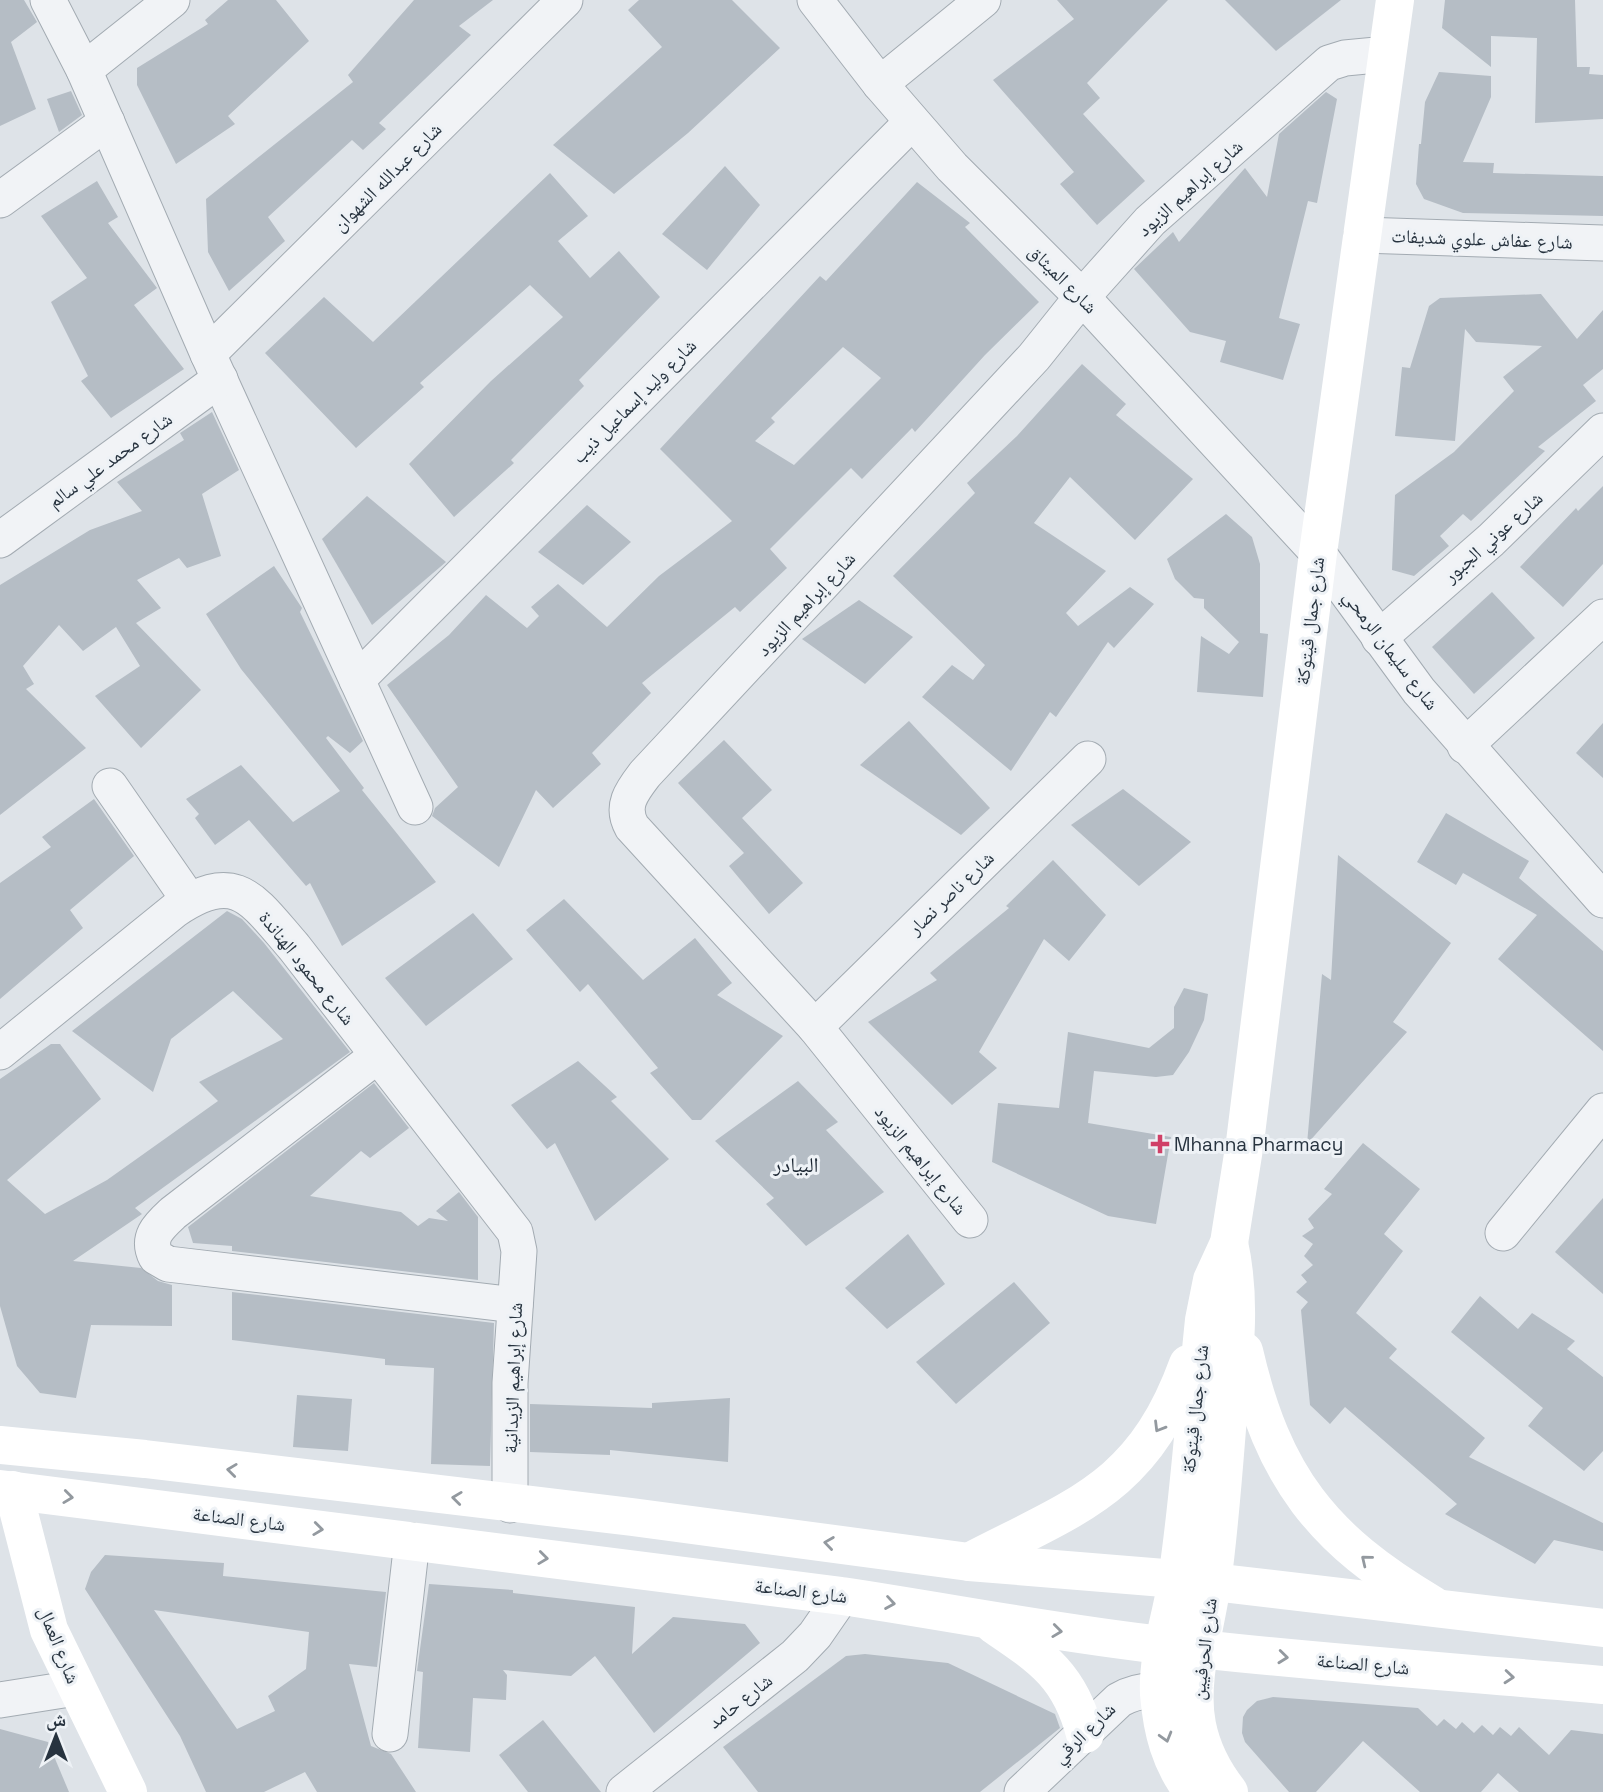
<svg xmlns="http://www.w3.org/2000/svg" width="1603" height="1792" viewBox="0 0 1603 1792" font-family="'Space Grotesk','Noto Naskh Arabic',sans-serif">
	<rect width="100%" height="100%" fill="#dee3e8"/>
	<g fill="#b5bdc5" fill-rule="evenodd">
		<polygon points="0,0 24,0 37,22 11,42 36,109 0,126"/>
		<polygon points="228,0 276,0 309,41 228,116 235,124 176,164 137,85 137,68 208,24 205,20"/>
		<polygon points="414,0 493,0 459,26 471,35 379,123 386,129 363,150 352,140 268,217 285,241 229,291 208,252 206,199 353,82 348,75"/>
		<polygon points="639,0 732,0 780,48 688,133 614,194 553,145 662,47 628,10"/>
		<polygon points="1057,0 1168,0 1087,83 1100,98 1083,114 1145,181 1097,225 1060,184 1074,172 993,80 1074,19"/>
		<polygon points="1225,0 1341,0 1276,51"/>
		<polygon points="1445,0 1575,0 1577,67 1590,67 1589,74 1603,75 1603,119 1535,123 1537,38 1491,36 1491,67 1442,28"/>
		<polygon points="1439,72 1491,76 1491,97 1463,162 1494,163 1493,173 1603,176 1603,216 1463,213 1424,199 1416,184 1419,144 1421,144 1425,102"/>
		<polygon points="71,91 82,115 59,132 47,99"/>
		<polygon points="1326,92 1337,99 1317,203 1308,201 1279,318 1300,324 1283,380 1220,362 1226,341 1190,332 1134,269 1173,232 1179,242 1245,168 1267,197 1279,134"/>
		<polygon points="725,166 760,205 707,270 662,234"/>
		<polygon points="550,173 588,216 558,241 590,278 619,251 660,297 579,380 584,386 511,460 514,463 454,517 409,464 491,381 563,317 530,285 420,383 424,387 356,448 265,353 324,297 373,342"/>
		<polygon points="97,181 118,217 108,223 157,288 134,305 184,369 111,418 81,381 88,376 51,302 87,278 41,216"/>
		<path d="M917 182 970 223 965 227 1039 302 985 355 915 432 912 428 862 479 851 468 770 549 787 568 740 612 735 607 642 683 651 693 592 753 601 764 553 808 536 790 499 867 432 816 435 808 458 787 387 685 449 635 486 595 527 628 539 616 531 607 558 584 607 627 659 576 732 521 660 449 820 276 826 281ZM843 347 881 378 794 465 755 441 775 422 771 418Z"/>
		<polygon points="1541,294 1577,339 1603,310 1603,369 1583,385 1596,401 1538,447 1545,451 1471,521 1463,514 1440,536 1449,546 1414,576 1392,570 1395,495 1454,452 1514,391 1503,377 1542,346 1476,342 1465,329 1455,441 1395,436 1402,367 1410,368 1429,306 1440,298"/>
		<polygon points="1082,364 1126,404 1116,415 1193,479 1135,540 1070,477 1034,523 1106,571 1066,613 1078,626 1130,587 1154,604 1114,648 1108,642 1056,717 1050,712 1011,771 922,697 952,665 973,680 985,665 893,576 975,493 967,483 1017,436"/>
		<polygon points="212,412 239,470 202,494 221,556 187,568 179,558 137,580 161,608 136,623 201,690 141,748 95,696 140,666 116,627 83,651 59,625 23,666 34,684 26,689 86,748 0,815 0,585 90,530 142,511 117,482 184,440 180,433"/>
		<polygon points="1603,486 1603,564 1563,607 1520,567 1576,508 1578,511"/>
		<polygon points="367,496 446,562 372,625 322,539"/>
		<polygon points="587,505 631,542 583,585 538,552"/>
		<polygon points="1226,514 1252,537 1260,564 1260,633 1268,634 1263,697 1197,692 1201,636 1229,654 1239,642 1204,608 1204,599 1194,598 1175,579 1167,559"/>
		<polygon points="274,566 302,608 300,612 363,741 350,753 328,736 326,738 364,788 362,790 436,882 342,946 310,883 306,886 249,820 215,845 195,818 199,814 186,799 241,765 293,822 340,791 241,669 206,614"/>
		<polygon points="1492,592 1535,638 1474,694 1432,647"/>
		<polygon points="859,600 913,637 865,684 802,639"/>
		<polygon points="909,721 990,808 961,835 860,765"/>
		<polygon points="1603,723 1603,778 1576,753"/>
		<polygon points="724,740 772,790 742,818 803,883 769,914 729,866 744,853 678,783"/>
		<polygon points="1123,789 1191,842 1139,886 1071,825"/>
		<polygon points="94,799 134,856 70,910 83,928 0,999 0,883 51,847 42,837"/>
		<polygon points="1446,813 1529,861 1519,878 1603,951 1603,1051 1498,959 1537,915 1463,873 1456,885 1417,862"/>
		<polygon points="1338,855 1451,943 1393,1022 1407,1032 1307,1144 1322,974 1331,980"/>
		<polygon points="1053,860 1106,915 1069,961 1044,939 979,1052 997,1068 952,1105 868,1022 937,980 930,973 1009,908 1006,906"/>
		<polygon points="564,899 643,980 695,938 732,983 717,995 783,1036 701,1120 692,1120 650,1073 658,1068 588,984 580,992 526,930"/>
		<polygon points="227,911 242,919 264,943 350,1052 135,1208 142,1214 73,1261 141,1268 158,1281 172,1285 172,1326 91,1325 76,1398 40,1393 17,1366 0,1306 0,1079 51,1044 60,1044 101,1099 7,1180 45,1214 107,1180 218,1101 199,1082 283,1039 233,991 171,1039 153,1092 72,1031"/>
		<polygon points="473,913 513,959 426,1026 385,978"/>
		<polygon points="1184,988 1208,994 1204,1020 1189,1052 1173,1075 1156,1077 1094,1071 1088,1123 1171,1137 1156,1224 1108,1216 992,1162 998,1103 1059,1108 1068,1032 1149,1048 1174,1028 1174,1007"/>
		<polygon points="578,1061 617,1097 611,1101 669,1159 595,1221 555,1143 547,1149 511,1105"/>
		<polygon points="798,1081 838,1122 826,1130 884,1192 806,1246 766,1204 774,1198 715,1141"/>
		<polygon points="374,1083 409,1128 370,1158 361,1151 310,1196 401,1212 418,1226 429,1218 448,1221 436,1211 459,1192 478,1217 478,1280 232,1251 232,1246 193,1243 188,1227"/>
		<polygon points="1363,1143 1420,1189 1384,1234 1403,1251 1356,1313 1397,1349 1389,1358 1485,1438 1469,1457 1603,1523 1603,1551 1554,1540 1535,1564 1445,1514 1457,1504 1345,1407 1330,1424 1310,1405 1301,1310 1308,1302 1296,1292 1307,1282 1301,1275 1313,1265 1304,1256 1313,1244 1302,1236 1314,1228 1308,1219 1332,1194 1324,1189"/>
		<polygon points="1603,1198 1603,1294 1555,1252"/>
		<polygon points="908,1234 945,1284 887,1329 845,1288"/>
		<polygon points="1014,1282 1050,1323 956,1404 916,1362"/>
		<polygon points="232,1292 494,1323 490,1466 431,1464 434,1368 385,1365 385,1359 232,1340"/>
		<polygon points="1480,1296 1518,1329 1532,1313 1575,1341 1567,1349 1603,1377 1603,1451 1584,1471 1528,1426 1543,1408 1451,1332"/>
		<polygon points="297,1395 352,1399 348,1451 293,1447"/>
		<polygon points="730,1398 728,1462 610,1450 610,1455 530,1452 530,1404 652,1408 652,1403"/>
		<path d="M105 1555 224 1563 223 1576 386 1592 377 1667 349 1664 371 1746 391 1754 416 1792H317L305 1772 264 1792H206L180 1736 85 1589 91 1572ZM154 1610 309 1632 306 1669 268 1696 275 1711 237 1729Z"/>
		<polygon points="429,1584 513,1590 513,1593 635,1607 632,1654 673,1617 745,1624 760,1643 654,1733 595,1656 571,1676 503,1670 507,1675 506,1700 473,1698 470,1752 418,1748 423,1672 417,1671"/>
		<polygon points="865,1654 948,1663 1055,1714 1060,1728 980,1792 758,1792 723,1747 846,1656"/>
		<polygon points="1273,1697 1418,1708 1437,1726 1444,1719 1456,1729 1462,1722 1474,1733 1482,1725 1493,1735 1500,1727 1511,1736 1519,1727 1549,1755 1571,1730 1603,1734 1603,1792 1519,1792 1498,1773 1481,1792 1420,1792 1363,1741 1316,1792 1289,1792 1245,1742 1242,1733 1243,1717 1247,1710 1257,1701"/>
		<polygon points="543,1720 601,1792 528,1792 499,1755"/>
		<polygon points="0,1729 48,1742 69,1792 0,1792"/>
	</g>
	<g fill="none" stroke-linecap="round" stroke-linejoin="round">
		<g stroke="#a3abb2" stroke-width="37">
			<g id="street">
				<polyline points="48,0 84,70 208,354 415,807"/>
				<polyline points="815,0 880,84 952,167 1082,297 1318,553 1419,691 1603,900"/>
				<polyline points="84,70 172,0"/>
				<polyline points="880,84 983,0"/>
				<polyline points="0,200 107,122"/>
				<polyline points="1362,235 1603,243"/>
				<polyline points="208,354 565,0"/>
				<polyline points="0,540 220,379"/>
				<polyline points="1379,638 1491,540 1603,431"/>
				<polyline points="357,680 912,122"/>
				<polyline points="1465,746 1603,617"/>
				<polyline points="110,786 189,900"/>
				<polyline points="815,1027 1088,759"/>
				<path d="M0 1052 175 910C237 868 253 900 294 947L515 1232 519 1251 510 1383V1505"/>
				<path d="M377 1056 173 1213C159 1226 146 1237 156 1257L168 1264 515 1305"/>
				<path d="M970 1220 815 1027 632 827C620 806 632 791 645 774L1034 357 1082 297 1150 221 1329 63 1345 58 1387 54"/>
				<polyline points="1503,1233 1603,1111"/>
				<polyline points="0,1700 76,1688"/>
				<polyline points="390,1734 412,1541"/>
				<polyline points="624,1792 795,1656 815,1635 842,1596"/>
				<path d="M1022 1792 1119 1700C1143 1686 1162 1691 1188 1697"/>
			</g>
		</g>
		<use href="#street" stroke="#f1f3f6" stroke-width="35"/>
		<g stroke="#fff" stroke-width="38">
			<path d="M1229 1243C1243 1305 1233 1366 1227 1429 1223 1480 1219 1532 1212 1583 1206 1628 1188 1679 1197 1725 1202 1750 1214 1773 1229 1792"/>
			<path d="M1244 1351C1273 1477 1321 1539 1433 1605"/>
			<polyline points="0,1445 145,1459 632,1517 969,1562 1213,1582 1603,1628"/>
			<path d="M0 1489 842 1596C949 1612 1055 1633 1163 1645 1309 1662 1456 1672 1603 1685"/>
			<polyline points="13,1490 49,1630 128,1792"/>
			<path d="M969 1562C1077 1506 1143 1488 1188 1364"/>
			<path d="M994 1625C1041 1657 1070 1675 1085 1734"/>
			<path d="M1193 1792C1170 1763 1162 1731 1159 1694 1157 1655 1172 1616 1177 1579 1190 1493 1195 1406 1204 1320L1212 1280 1229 1243 1245 1142 1318 553 1395 0"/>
		</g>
	</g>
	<defs><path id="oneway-chevron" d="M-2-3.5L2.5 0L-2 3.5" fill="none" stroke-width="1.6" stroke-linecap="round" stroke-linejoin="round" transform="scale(1.75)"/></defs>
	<g stroke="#93999f">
		<use href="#oneway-chevron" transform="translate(1159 1427) rotate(121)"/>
		<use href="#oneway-chevron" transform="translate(232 1470) rotate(-173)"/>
		<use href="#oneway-chevron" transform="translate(68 1497) rotate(7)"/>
		<use href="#oneway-chevron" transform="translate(457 1498) rotate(-173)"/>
		<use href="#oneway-chevron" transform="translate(318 1529) rotate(7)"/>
		<use href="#oneway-chevron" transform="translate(829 1543) rotate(-172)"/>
		<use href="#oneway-chevron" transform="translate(543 1558) rotate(7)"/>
		<use href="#oneway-chevron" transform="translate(1366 1560) rotate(-141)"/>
		<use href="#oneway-chevron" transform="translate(890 1603) rotate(9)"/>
		<use href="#oneway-chevron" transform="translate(1057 1631) rotate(7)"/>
		<use href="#oneway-chevron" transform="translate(1283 1657) rotate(6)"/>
		<use href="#oneway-chevron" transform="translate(1509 1677) rotate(5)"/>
		<use href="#oneway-chevron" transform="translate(1166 1737) rotate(74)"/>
	</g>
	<path fill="#d04067" stroke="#eef2f6" stroke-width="2.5" d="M1156.5 1133.5h7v7h7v7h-7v7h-7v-7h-7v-7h7z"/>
	<g text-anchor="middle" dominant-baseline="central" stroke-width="6" stroke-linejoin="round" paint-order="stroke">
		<g font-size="19" fill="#27333f" stroke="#eef2f6">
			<text transform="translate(387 177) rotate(-45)">شارع عبدالله الشهوان</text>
			<text transform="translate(1190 188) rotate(-42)">شارع إبراهيم الزيود</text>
			<text transform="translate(1482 239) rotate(2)">شارع عفاش علوي شديفات</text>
			<text transform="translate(1063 279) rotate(45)">شارع الميثاق</text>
			<text transform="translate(634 401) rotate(-45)">شارع وليد إسماعيل ذيب</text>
			<text transform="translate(110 460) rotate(-36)">شارع محمد علي سالم</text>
			<text transform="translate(1493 537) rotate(-42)">شارع عوني الجبور</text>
			<text transform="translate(806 604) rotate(-47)">شارع إبراهيم الزيود</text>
			<text transform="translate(1310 621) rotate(-83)">شارع جمال قيتوكة</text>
			<text transform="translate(1391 650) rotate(53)">شارع سليمان الرمحي</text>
			<text transform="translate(951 893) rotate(-44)">شارع ناصر نصار</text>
			<text transform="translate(307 968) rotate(51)">شارع محمود الهناندة</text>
			<text transform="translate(921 1160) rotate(51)">شارع إبراهيم الزيود</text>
			<text transform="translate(513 1378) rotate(-88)">شارع إبراهيم الزيدانية</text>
			<text transform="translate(1195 1409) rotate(-84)">شارع جمال قيتوكة</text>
			<text transform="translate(239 1519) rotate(7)">شارع الصناعة</text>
			<text transform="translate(801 1591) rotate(7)">شارع الصناعة</text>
			<text transform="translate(59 1645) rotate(68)">شارع العمال</text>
			<text transform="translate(1204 1649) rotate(-83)">شارع الحرفيين</text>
			<text transform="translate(1363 1664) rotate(5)">شارع الصناعة</text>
			<text transform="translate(740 1701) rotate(-38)">شارع حامد</text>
			<text transform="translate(1084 1733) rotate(-44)">شارع الرقي</text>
		</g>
		<g font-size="19" fill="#27333f" stroke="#eef2f6" text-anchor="start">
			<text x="1174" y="1144">Mhanna Pharmacy</text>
		</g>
		<g font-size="21" fill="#192430" stroke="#eef2f6">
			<text x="796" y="1164">البيادر</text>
		</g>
	</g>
	<g transform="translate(56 1736)" stroke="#eef2f6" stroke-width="5" paint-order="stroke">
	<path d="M0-5L12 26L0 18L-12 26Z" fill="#27333f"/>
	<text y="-10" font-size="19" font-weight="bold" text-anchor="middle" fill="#27333f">ش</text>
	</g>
</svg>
